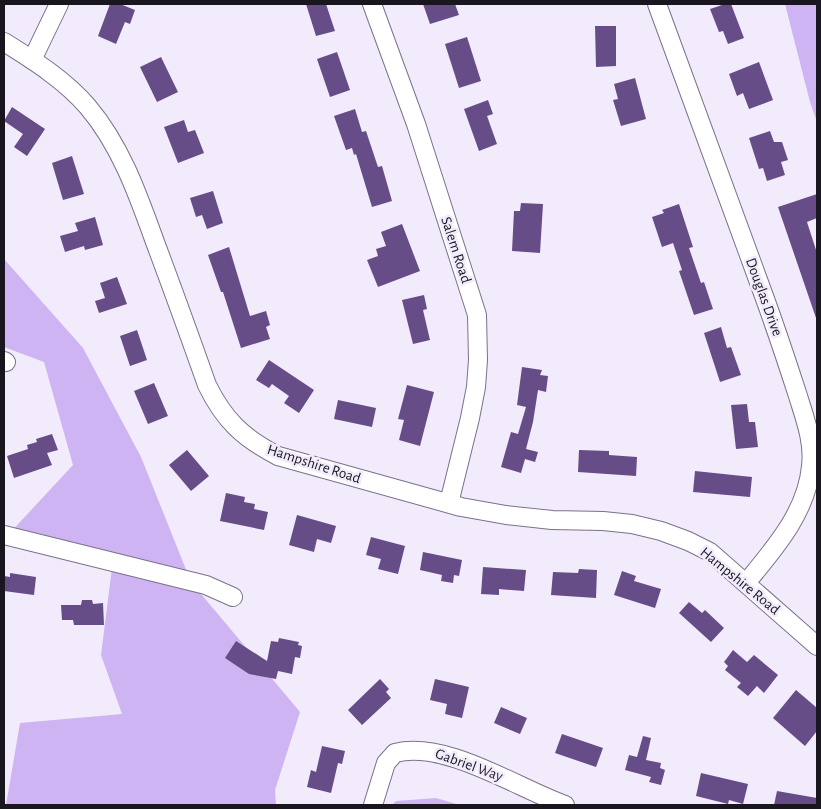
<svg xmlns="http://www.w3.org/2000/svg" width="821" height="809" viewBox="0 0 821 809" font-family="'Alegreya Sans',sans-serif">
	<rect width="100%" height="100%" fill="#f2ebfc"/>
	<g fill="#ceb4f2">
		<polygon points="785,4 817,4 817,122 810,102"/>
		<polygon points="4,259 83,348 141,457 191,582 300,712 275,790 276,805 6,805 20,723 122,714 101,655 113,560 7,536 73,465 44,362 4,347"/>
		<polygon points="436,798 460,805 392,805 396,801"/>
	</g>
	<g fill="#674d88">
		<polygon points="110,4 120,4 135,10 130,24 125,22 116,44 98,36"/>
		<polygon points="306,4 326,4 335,31 316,36"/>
		<polygon points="423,4 455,4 459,15 430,24"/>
		<polygon points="725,4 731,4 744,38 728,44 723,31 719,32 710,9"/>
		<polygon points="595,26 616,26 616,66 596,67"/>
		<polygon points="467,37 481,81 459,88 445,44"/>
		<polygon points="337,52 350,90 330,97 317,59"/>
		<polygon points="161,57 178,92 157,102 140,67"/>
		<polygon points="759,62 773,100 749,109 743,93 737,96 729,74"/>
		<polygon points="635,78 646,119 621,126 613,100 618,99 614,84"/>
		<polygon points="488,100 493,114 487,116 497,144 479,151 464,109"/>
		<polygon points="12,107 45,129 27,156 14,147 23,134 4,121"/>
		<polygon points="355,109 362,132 366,131 378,167 382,166 392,201 372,207 356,154 354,155 352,148 346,150 334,116"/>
		<polygon points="184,120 188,132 195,130 204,153 178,163 164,127"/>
		<polygon points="770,131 774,142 782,142 788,160 781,162 785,175 767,181 763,168 759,169 749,138"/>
		<polygon points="72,156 84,194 63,200 52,163"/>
		<polygon points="213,191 223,223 207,229 202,215 196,217 190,198"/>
		<polygon points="817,194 817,218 807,222 817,253 817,318 816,318 778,207"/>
		<polygon points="521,203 543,204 540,253 512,251 514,211 520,211"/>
		<polygon points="679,204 693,247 689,248 701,283 704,282 713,309 694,315 679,271 682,270 673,243 662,247 652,217 664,213 662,210"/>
		<polygon points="95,217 103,245 85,250 84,246 65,252 60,236 78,231 75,223"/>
		<polygon points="402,224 420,271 378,287 367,260 378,256 376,249 386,246 381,232"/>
		<polygon points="229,247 250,316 266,311 270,325 266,327 270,339 241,348 223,292 221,292 208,255"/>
		<polygon points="117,277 127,304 99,313 95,301 105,298 100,283"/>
		<polygon points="424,295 427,309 423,310 430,340 413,344 402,300"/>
		<polygon points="721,327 727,348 731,347 741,375 720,382 704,333"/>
		<polygon points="137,330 147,360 130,366 120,336"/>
		<polygon points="269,360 314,390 299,413 284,403 289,396 272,384 269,388 256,380"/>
		<polygon points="522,367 542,370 540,375 548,376 546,392 538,390 533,422 526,449 538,452 535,462 525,459 521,473 501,467 511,432 518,434 526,407 517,405"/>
		<polygon points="154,383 168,416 148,424 134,391"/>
		<polygon points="407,385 434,392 420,446 399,440 404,420 398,419"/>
		<polygon points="338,400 376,408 372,427 334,419"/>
		<polygon points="747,404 749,422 755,422 758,447 736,449 731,405"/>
		<polygon points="52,434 58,450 47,453 52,465 14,478 7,456 28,449 27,445 37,442 36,439"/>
		<polygon points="187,450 209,476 191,491 169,465"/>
		<polygon points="579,450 609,451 609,455 637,457 636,476 578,472"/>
		<polygon points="695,471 752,477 750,497 693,492"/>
		<polygon points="226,493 245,497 244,502 255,504 254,509 268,512 264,530 220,521"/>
		<polygon points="297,515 336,526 331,543 317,539 314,552 289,545"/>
		<polygon points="371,537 405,546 398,574 378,569 381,559 366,555"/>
		<polygon points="423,552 462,560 459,576 454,575 453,583 441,581 442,575 420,570"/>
		<polygon points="483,567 526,570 524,591 499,589 499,595 481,594"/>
		<polygon points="579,569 597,570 596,598 551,595 553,572 578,573"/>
		<polygon points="622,571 636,576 634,581 661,589 655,608 614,595"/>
		<polygon points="10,573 36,577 34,595 4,591 4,576 10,577"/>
		<polygon points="82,600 92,600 93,604 103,603 104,625 74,625 73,620 62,620 61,605 81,605"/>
		<polygon points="689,602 702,613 705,610 724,628 711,642 679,613"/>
		<polygon points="279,638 299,642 298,645 302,646 300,658 295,657 292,674 278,671 276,679 249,674 225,658 236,641 267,661 271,641 278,642"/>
		<polygon points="733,650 747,662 754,655 778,675 764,693 757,686 748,696 737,687 741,683 725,670 728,666 724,662"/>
		<polygon points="380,679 389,689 386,692 391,698 362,725 348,710"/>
		<polygon points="435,679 469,687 462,718 445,714 447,704 430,700"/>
		<polygon points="796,690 817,708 817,731 805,746 773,718"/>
		<polygon points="501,707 527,718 520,734 494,723"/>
		<polygon points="562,734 603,748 596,767 555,753"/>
		<polygon points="643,736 651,738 646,760 661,763 660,768 665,770 661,785 649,782 651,777 625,770 629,755 637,757"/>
		<polygon points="322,746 345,751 342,764 338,763 331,793 307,787 311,770 316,772"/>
		<polygon points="701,773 748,784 743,804 729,800 728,804 696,796"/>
		<polygon points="777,791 817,798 817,805 774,805"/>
	</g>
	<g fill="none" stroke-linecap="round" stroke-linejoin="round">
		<g stroke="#7b718a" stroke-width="20">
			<g id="minor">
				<polyline points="372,4 416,124 477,315 478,360 476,387 470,418 449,503"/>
				<path d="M657 4C692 101 728 198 764 296 776 329 787 362 798 396 805 419 814 442 811 466 807 512 774 549 746 583"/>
				<path d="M4 42C33 60 65 80 88 107 121 146 138 195 155 242 173 290 190 337 207 385 224 420 243 438 278 456L461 507 506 515 552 520 603 521 632 524 661 531 688 541 710 552 817 646"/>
				<polyline points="32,60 59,4"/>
				<polyline points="4,361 6,362"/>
				<polyline points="4,535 206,585 233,597"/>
				<path d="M373 805 386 763 395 753C446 740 517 788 565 805"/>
			</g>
		</g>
		<use href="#minor" stroke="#fff" stroke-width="18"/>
	</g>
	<g text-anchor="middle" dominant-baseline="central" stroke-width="5" stroke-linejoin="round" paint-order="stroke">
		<g font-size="15" fill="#1a1620" stroke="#f2ebfc">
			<text transform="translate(456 250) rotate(72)">Salem Road</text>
			<text transform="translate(764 297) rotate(70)">Douglas Drive</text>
			<text transform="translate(314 464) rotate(18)">Hampshire Road</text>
			<text transform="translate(740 581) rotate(39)">Hampshire Road</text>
			<text transform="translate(469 765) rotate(20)">Gabriel Way</text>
		</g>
	</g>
	<rect width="821" height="809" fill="none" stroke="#1a1620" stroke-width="10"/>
</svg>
